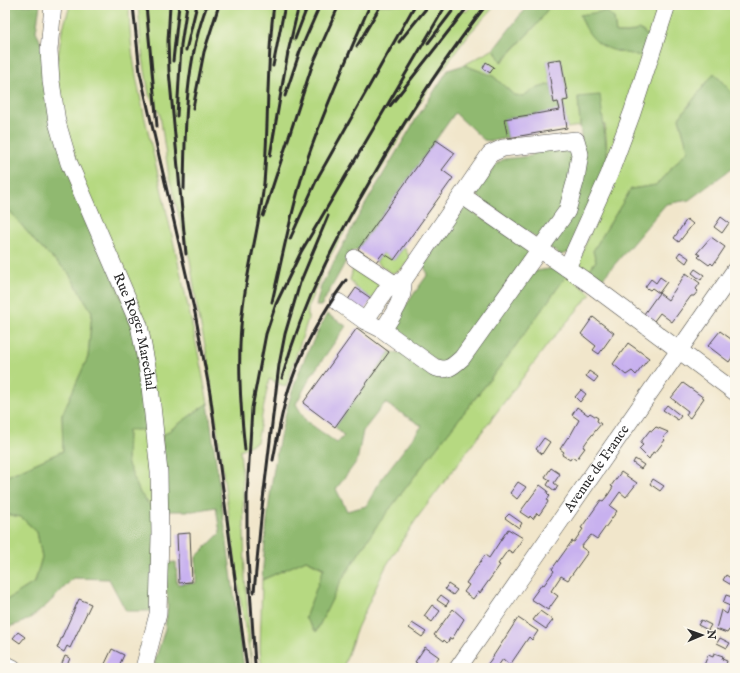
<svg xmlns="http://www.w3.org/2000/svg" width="740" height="673" viewBox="0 0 740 673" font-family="'IM FELL English',serif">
	<rect width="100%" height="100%" fill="#fbf7ec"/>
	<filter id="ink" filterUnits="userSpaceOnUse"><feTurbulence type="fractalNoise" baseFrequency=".025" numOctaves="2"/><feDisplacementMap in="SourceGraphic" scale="8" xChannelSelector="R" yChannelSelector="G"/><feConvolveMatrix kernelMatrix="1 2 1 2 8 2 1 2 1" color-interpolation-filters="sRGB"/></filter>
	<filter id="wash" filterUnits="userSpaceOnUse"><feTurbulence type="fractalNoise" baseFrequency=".012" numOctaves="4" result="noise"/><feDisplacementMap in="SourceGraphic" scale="16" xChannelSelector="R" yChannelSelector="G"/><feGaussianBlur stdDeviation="0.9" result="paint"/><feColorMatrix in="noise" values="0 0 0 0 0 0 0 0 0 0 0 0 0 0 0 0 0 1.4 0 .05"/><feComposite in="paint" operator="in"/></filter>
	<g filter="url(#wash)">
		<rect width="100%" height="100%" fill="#f1e6cb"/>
		<g fill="#b6d981" stroke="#708256">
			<path d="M68 5H129C129 60 144 113 156 166 174 245 193 324 208 403L162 436 61 112 56 69 62 31 69 9Z"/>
			<polygon points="138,5 457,5 466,12 472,5 496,5 469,34 429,88 326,263 308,306 308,319 286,387 269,379 257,442 240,450 243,484 245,576 252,668 240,598 207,355 197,307 190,260 169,177 160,114 149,95 141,45"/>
			<polygon points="550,5 655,6 657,16 652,40 640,29 629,33 616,33 614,18 580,15 647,57 608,161 605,125 578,98 580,126 567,128 563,101 568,100 561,59 547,61 551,84 532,90 523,96 514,95 493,76 464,65 494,49 502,62 539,22"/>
			<polygon points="671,5 735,5 735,94 734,96 714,73 679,118 688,150 656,185 631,189 593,251 596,261 586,274 578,265"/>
			<polygon points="10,211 38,245 68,272 92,312 88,357 62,415 63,451 5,477 5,214"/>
			<path d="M404 247 410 258C405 265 401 272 391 273L376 262 383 253 394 260Z"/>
			<polygon points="355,262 386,283 372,299 356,288 350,280"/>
			<polygon points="567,275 591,294 548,344 417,518 386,566 357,628 343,668 262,668 260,651 262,580 306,560 324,569 305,618 316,632 341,581 376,527 433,452 506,359"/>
			<polygon points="128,429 150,430 156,513 140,493 127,462"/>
			<polygon points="5,514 21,517 37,532 42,557 35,582 5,601"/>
		</g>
		<g fill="#90b96f" stroke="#5e724d" fill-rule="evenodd">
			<path d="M5 5H40L36 31 43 48 51 107 135 335 150 430H128L127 462 140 493 156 513 154 611H126L109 579 73 578C55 597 32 625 5 627V601L35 582 42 557 37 532 21 517 5 514V477L63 451 62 415 88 357 92 312 68 272 38 245 10 211 5 214Z"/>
			<polygon points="528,5 550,5 539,22 501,62 494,49"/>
			<path d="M606 11 614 18 616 33H629L640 29 652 40 647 57C612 50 594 52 580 15Z"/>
			<polygon points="464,65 493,76 514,95 523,96 532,90 551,84 554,102 558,102 560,110 504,119 508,138 491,141 484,140 455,113 358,249 351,252 321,306 316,306 321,286 359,215 416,119 448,70"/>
			<polygon points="714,73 734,95 735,94 735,166 689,200 666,204 598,284 586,274 596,261 593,251 631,189 656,185 688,150 679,118"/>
			<polygon points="600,95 608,161 570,252 561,255 551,249 550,244 582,149 578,97"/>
			<polygon points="571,144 576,157 561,210 539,240 479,198 477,192 496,164 504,159 531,156 538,150"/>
			<polygon points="465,207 533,249 460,356 443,366 389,329 428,274 423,265"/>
			<path d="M555 268 567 275 506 359 433 452 376 527 341 581 316 632 305 618 324 568 306 560 262 580C267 511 274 437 299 372 307 352 317 333 327 314L346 326 311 376 296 404 306 421 337 443 344 436 335 427 389 352 403 353 439 374 530 272ZM385 403 422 426 382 478 366 506 347 511 336 489 357 461 363 431Z"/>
			<polygon points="208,403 244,668 169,668 154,664 165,629 168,604 164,563 176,562 177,584 196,583 196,557 220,533 216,507 194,511 165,511 162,436"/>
		</g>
		<g id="blocks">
			<g fill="#c8b1ef">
				<polygon points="561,59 568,100 563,101 567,128 508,138 504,119 560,110 558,102 554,103 547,61"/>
				<polygon points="486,62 494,67 490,73 483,68"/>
				<polygon points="436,140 455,153 442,170 453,178 394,260 383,253 376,262 358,249"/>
				<polygon points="721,217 729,223 722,233 714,227"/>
				<polygon points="687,219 693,224 679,242 674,238"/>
				<polygon points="711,237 725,247 713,265 711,263 709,265 698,257 700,255 697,253"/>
				<polygon points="680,252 689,258 686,263 677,256"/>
				<polygon points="695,269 704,275 701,280 692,273"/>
				<polygon points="686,273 700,283 696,289 698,291 694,296 691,296 672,322 660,313 654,321 644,314 659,293 668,300"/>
				<polygon points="660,277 667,282 659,293 652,288 650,290 645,287 651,279 656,283"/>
				<polygon points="356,288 372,299 361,315 345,304"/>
				<polygon points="593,317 614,333 599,354 593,350 596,346 581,334"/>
				<polygon points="357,328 389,352 335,427 303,403"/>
				<polygon points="720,331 735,342 735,353 729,362 708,346"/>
				<polygon points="628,343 649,358 636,375 632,371 626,375 613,364"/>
				<polygon points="589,371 598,377 594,382 586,376"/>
				<polygon points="683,383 704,398 690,418 686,415 688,411 671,398"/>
				<polygon points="581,390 586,394 580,402 575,397"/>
				<polygon points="667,405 681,416 678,420 663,410"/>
				<polygon points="577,407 588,415 590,413 598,418 597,421 601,424 587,441 583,447 585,448 576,460 572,457 570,460 562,455 564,452 560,449 568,437 569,438 579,420 572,415"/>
				<polygon points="656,427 668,432 663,438 665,440 655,453 653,452 649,459 639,449 643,445 640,443 650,430 652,431"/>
				<polygon points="544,438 550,442 542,454 536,449"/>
				<polygon points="635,459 644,465 641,469 633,463"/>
				<polygon points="551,468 560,474 554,483 558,486 555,491 547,485 550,480 545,477"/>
				<polygon points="621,472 637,483 626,497 620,492 610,506 617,511 597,539 591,535 581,547 588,552 568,580 561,576 551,591 558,596 548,610 531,599 542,584 544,585 554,571 552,569 572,541 574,542 583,529 581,528 601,500 603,501 608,495 613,487 611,486"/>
				<polygon points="653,479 664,486 660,491 650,484"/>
				<polygon points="518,482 526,487 517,499 510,493"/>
				<polygon points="540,485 548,491 547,493 550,496 547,500 548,502 539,515 537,513 533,519 530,516 529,518 520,512"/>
				<polygon points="509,514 522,523 519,528 505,518"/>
				<polygon points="508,529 523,538 513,553 508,550 498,564 500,565 480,593 478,592 473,599 464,592 469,585 466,583 485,555 489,558"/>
				<polygon points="190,533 192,582 179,583 177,534"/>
				<polygon points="726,575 735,581 733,586 723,580"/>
				<polygon points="448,584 457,590 453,595 445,589"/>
				<polygon points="441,595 449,601 446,606 437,600"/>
				<polygon points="726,595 735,598 734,632 729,630 727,633 716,629 721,610 727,614 730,606 723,603"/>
				<polygon points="79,599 91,604 70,648 67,646 64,652 57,648"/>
				<polygon points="432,605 440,611 432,622 424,616"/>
				<polygon points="453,609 464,619 452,639 450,638 447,643 444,640 443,642 434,635"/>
				<polygon points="540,611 553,620 546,629 533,620"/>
				<polygon points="518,618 538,631 532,640 529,637 510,665 503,659 498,666 500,668 484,668 490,661"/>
				<polygon points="701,620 711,625 708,630 698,625"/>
				<polygon points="412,623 426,632 422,637 409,628"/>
				<polygon points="18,632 25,637 20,643 13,638"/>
				<polygon points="720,638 730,643 727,648 717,643"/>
				<polygon points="425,647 439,657 431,668 413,668 417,663 415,662"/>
				<polygon points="112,649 124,655 118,668 103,668"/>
				<polygon points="714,653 723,656 722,659 727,661 725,668 703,668 708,655 713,657"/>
				<polygon points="65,656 70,658 66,668 60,668"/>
			</g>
		</g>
	</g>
	<g filter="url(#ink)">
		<use href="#blocks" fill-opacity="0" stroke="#494743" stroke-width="1"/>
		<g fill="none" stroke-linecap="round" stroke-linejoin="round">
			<g stroke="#494743" stroke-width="18">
				<g id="minor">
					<path id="s1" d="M53 5 49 50 51 81 57 122 69 163 139 325 149 377 159 472 160 535 158 614 144 668"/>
					<polyline points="463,196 590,284 735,392"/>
					<polyline points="355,258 393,283"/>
					<polyline points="567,268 609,175 632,113 667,5"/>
					<path d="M338 302 365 321 383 330 434 367C447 372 452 367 462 358L567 211 576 179 580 154 576 140 503 148 490 154 403 281C404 301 393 314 383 330"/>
					<polyline points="365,321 386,290 393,283 403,281"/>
					<polyline points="5,664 13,668"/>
					<path id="s2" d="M458 668 735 270"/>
				</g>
			</g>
			<use href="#minor" stroke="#fff" stroke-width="17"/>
			<g stroke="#2b2b2b" stroke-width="3">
				<polyline points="133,5 140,73 195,313 210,393 247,668"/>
				<polyline points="146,5 157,126"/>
				<polyline points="170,5 168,41 169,71 186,254"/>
				<polyline points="295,39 308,5"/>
				<polyline points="399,42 429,5"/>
				<polyline points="428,43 457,5"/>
				<polyline points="357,46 381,5"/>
				<polyline points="186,50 197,5"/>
				<polyline points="173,61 179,5"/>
				<polyline points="273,66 285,5"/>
				<polyline points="285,96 300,51 320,5"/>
				<polyline points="390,106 469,5"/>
				<polyline points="193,108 204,52 219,5"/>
				<polyline points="177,116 181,45 187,5"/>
				<polyline points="270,156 288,52 299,5"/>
				<path d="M184 189C185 129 185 62 207 5"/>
				<polyline points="263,216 312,66 339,5"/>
				<polyline points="290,239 318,177 415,5"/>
				<path d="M272 302C283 254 292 206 307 160 325 107 348 56 370 5"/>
				<path d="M282 378C304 298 338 235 380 164 413 107 446 57 486 5"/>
				<path d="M245 450C240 402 237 354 243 306 248 265 260 224 264 183 269 124 266 64 274 5"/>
				<path d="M273 460C278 435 282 409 290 385 303 347 322 313 346 280"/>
				<polyline points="254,592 262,508 279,365 285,334 300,283 328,216"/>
				<polyline points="255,664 247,544 247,496 252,408 266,334 276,304 301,252 446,5"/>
			</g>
		</g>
	</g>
	<g text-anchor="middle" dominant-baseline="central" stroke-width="3" stroke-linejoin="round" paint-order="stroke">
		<g font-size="14" fill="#2b2b2b" stroke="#fbf7ec">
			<text stroke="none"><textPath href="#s1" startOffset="342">Rue Roger Marechal</textPath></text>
			<text stroke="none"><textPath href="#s2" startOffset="243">Avenue de France</textPath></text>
		</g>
	</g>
	<rect width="740" height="673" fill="none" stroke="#fbf7ec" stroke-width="20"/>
	<g transform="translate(702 635) rotate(88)" stroke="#fbf7ec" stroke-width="3" paint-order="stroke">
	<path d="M0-3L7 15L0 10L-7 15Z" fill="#2b2b2b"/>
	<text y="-6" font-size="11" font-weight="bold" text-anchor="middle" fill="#2b2b2b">N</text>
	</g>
</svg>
